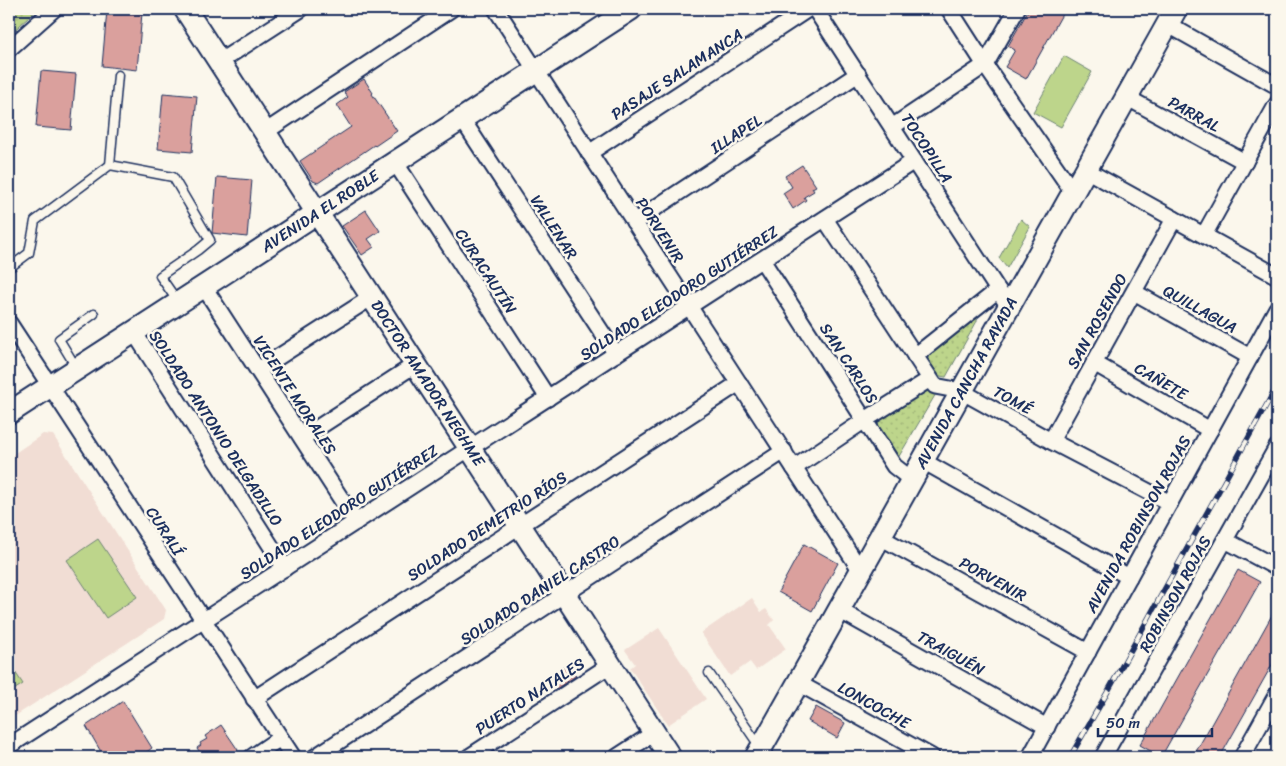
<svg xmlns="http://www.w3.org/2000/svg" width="1286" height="766" viewBox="0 0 1286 766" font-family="Sriracha,sans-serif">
	<defs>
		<pattern id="park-dots" width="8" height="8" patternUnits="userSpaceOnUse" patternTransform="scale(1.25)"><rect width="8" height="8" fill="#bdd58b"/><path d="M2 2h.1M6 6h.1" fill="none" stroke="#a2b77a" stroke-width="1.8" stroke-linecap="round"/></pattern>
	</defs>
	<rect width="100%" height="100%" fill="#fbf7ec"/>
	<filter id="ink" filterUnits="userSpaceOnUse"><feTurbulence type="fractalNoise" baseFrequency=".02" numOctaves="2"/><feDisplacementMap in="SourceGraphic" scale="10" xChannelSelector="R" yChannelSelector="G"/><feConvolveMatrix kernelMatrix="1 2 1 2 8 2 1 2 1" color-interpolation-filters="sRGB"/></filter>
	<g filter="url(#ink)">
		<g fill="#f1ddd4">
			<polygon points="43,434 53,435 166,610 164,619 9,720 9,457"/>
			<polygon points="752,598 761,612 766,609 774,620 769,625 786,649 756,670 750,662 730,676 701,633"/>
			<polygon points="659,628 706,699 668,725 630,668 635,664 625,650"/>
		</g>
		<g fill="#bdd58b" stroke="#6c8274">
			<polygon points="1064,56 1092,72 1061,127 1033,112"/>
			<polygon points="1021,219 1030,227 1007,268 999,258"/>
			<polygon points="98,539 137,597 106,618 67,560"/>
			<polygon points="9,663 23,684 9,693"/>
		</g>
		<g fill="url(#park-dots)" stroke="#6c8274">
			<polygon points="9,9 38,9 9,35"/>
			<polygon points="977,316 977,321 946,377 940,376 924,355"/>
			<polygon points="928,383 937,392 895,463 868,426"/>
		</g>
		<g fill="#daa09d" stroke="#1b2f5e">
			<polygon points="1029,9 1065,9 1026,79 1005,67 1015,50 1008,46"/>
			<polygon points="107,10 142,13 137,70 102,66"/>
			<polygon points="41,71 76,74 71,130 36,127"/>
			<polygon points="364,79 373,93 372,94 397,131 375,146 374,145 318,183 313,181 300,161 351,127 337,105 348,97 344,92"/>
			<polygon points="163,93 197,96 192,152 158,149"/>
			<polygon points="802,165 816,186 812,188 814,191 804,197 806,200 793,209 783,193 792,187 785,176"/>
			<polygon points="217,177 252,180 247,237 212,233"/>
			<polygon points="366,210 380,231 368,239 374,247 362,255 342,226"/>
			<polygon points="804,544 838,563 812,611 778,592"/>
			<polygon points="1238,570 1260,582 1161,757 1140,745"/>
			<polygon points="1277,606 1277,656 1220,757 1193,757"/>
			<polygon points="567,665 576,676 556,689 548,678"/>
			<polygon points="123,701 152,748 140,757 104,757 86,726"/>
			<polygon points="816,707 845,723 837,738 808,721"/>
			<polygon points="221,725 238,750 226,757 203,757 197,748 201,745 200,743 207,739 205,736"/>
		</g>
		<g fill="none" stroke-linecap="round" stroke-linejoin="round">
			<g stroke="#1b2f5e" stroke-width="11">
				<g id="lane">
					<polyline points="110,165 118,75"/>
					<polyline points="9,268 29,253 35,221 110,165 173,177 210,240 198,250 160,276 178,302"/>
					<polyline points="76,367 59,339 94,314"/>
					<polyline points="709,673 760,747"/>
				</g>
			</g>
			<g stroke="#1b2f5e" stroke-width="19">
				<g id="street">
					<polyline points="496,9 861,571"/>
					<polyline points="815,9 1009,307"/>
					<polyline points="949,9 985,65 1073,192"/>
					<polyline points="1167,24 1277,86"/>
					<polyline points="9,49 54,9"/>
					<polyline points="219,62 301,9"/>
					<polyline points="1126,97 1245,162"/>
					<polyline points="462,119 616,354"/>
					<polyline points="892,127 985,65 1017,9"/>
					<polyline points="265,132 451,9"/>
					<polyline points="589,153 808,9"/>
					<polyline points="395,162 548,398"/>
					<polyline points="1086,170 1277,276"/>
					<polyline points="825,219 935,386 961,391 1051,441 1170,503"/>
					<polyline points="634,222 858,74"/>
					<polyline points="1204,235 1277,104"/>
					<polyline points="762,260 894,466 912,480"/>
					<polyline points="204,287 356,522"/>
					<polyline points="1134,292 1250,357"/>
					<polyline points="9,323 293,757"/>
					<polyline points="134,332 285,568"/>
					<polyline points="915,356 998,290"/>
					<polyline points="1094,363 1210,430"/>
					<polyline points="258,370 372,297"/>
					<polyline points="302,438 416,364"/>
					<polyline points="1051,441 1174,219"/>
					<polyline points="923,461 1129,577"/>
					<polyline points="794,468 865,420 930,379"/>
					<polyline points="880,537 1088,652"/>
					<polyline points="1225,540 1277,568"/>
					<polyline points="839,610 1047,727"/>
					<polyline points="798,683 932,757"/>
					<polyline points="254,699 739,383"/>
					<polyline points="9,746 914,161"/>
					<polyline points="252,757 280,738"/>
					<polyline points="315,757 784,451"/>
					<polyline points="469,757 610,665"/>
					<polyline points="617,757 654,733"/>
					<polyline points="1030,757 1277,308"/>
					<polyline points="1103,757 1277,447"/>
					<polyline points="1242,757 1277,694"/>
				</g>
			</g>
			<g stroke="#1b2f5e" stroke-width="25">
				<g id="secondary">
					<polyline points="185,9 670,757"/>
					<polyline points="9,413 631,9"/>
					<polyline points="756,757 798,683 1176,9"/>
				</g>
			</g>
			<use href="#lane" stroke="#fbf7ec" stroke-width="8"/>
			<use href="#street" stroke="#fbf7ec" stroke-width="15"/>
			<use href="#secondary" stroke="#fbf7ec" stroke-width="21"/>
			<g stroke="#1b2f5e" stroke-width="5.5">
				<polyline id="rail" points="1070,757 1107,693 1277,386"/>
			</g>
			<use href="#rail" stroke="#fbf7ec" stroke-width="4" stroke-dasharray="11" stroke-linecap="butt"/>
		</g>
	</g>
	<g text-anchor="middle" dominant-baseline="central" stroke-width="5" stroke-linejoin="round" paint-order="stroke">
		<g font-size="16" fill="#1b2f5e" stroke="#fbf7ec">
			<text transform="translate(677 74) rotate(-33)">PASAJE SALAMANCA</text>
			<text transform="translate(1194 114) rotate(29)">PARRAL</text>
			<text transform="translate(736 134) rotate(-33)">ILLAPEL</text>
			<text transform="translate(927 148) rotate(57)">TOCOPILLA</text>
			<text transform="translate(320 211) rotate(-33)">AVENIDA EL ROBLE</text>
			<text transform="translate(554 227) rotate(57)">VALLENAR</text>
			<text transform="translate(660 230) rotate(57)">PORVENIR</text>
			<text transform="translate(486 271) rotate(57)">CURACAUTÍN</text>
			<text transform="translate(679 293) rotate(-33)">SOLDADO ELEODORO GUTIÉRREZ</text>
			<text transform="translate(1200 309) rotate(29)">QUILLAGUA</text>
			<text transform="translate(1097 321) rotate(-61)">SAN ROSENDO</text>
			<text transform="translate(849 363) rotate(57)">SAN CARLOS</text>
			<text transform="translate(1161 381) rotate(30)">CAÑETE</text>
			<text transform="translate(428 383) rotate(57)">DOCTOR AMADOR NEGHME</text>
			<text transform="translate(966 383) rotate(-61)">AVENIDA CANCHA RAYADA</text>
			<text transform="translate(295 395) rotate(57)">VICENTE MORALES</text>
			<text transform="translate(1013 400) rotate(29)">TOMÉ</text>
			<text transform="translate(216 428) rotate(57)">SOLDADO ANTONIO DELGADILLO</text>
			<text transform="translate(339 512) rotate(-33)">SOLDADO ELEODORO GUTIÉRREZ</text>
			<text transform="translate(1138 524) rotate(-61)">AVENIDA ROBINSON ROJAS</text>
			<text transform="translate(487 526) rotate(-33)">SOLDADO DEMETRIO RÍOS</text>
			<text transform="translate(165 531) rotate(57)">CURALÍ</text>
			<text transform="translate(993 579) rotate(29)">PORVENIR</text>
			<text transform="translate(540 590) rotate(-33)">SOLDADO DANIEL CASTRO</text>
			<text transform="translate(1175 594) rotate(-61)">ROBINSON ROJAS</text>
			<text transform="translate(951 653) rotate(29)">TRAIGUÉN</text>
			<text transform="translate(530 696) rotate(-33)">PUERTO NATALES</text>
			<text transform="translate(874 705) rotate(29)">LONCOCHE</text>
		</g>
	</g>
	<rect width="1286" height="766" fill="none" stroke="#fbf7ec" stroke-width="30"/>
	<rect x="15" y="15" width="1256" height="736" fill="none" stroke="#1b2f5e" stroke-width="2" filter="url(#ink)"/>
	<path d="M1098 728v8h114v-8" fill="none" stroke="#1b2f5e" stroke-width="2.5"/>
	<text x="1106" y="728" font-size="15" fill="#1b2f5e" stroke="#fbf7ec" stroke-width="4" paint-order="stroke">50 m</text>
</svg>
